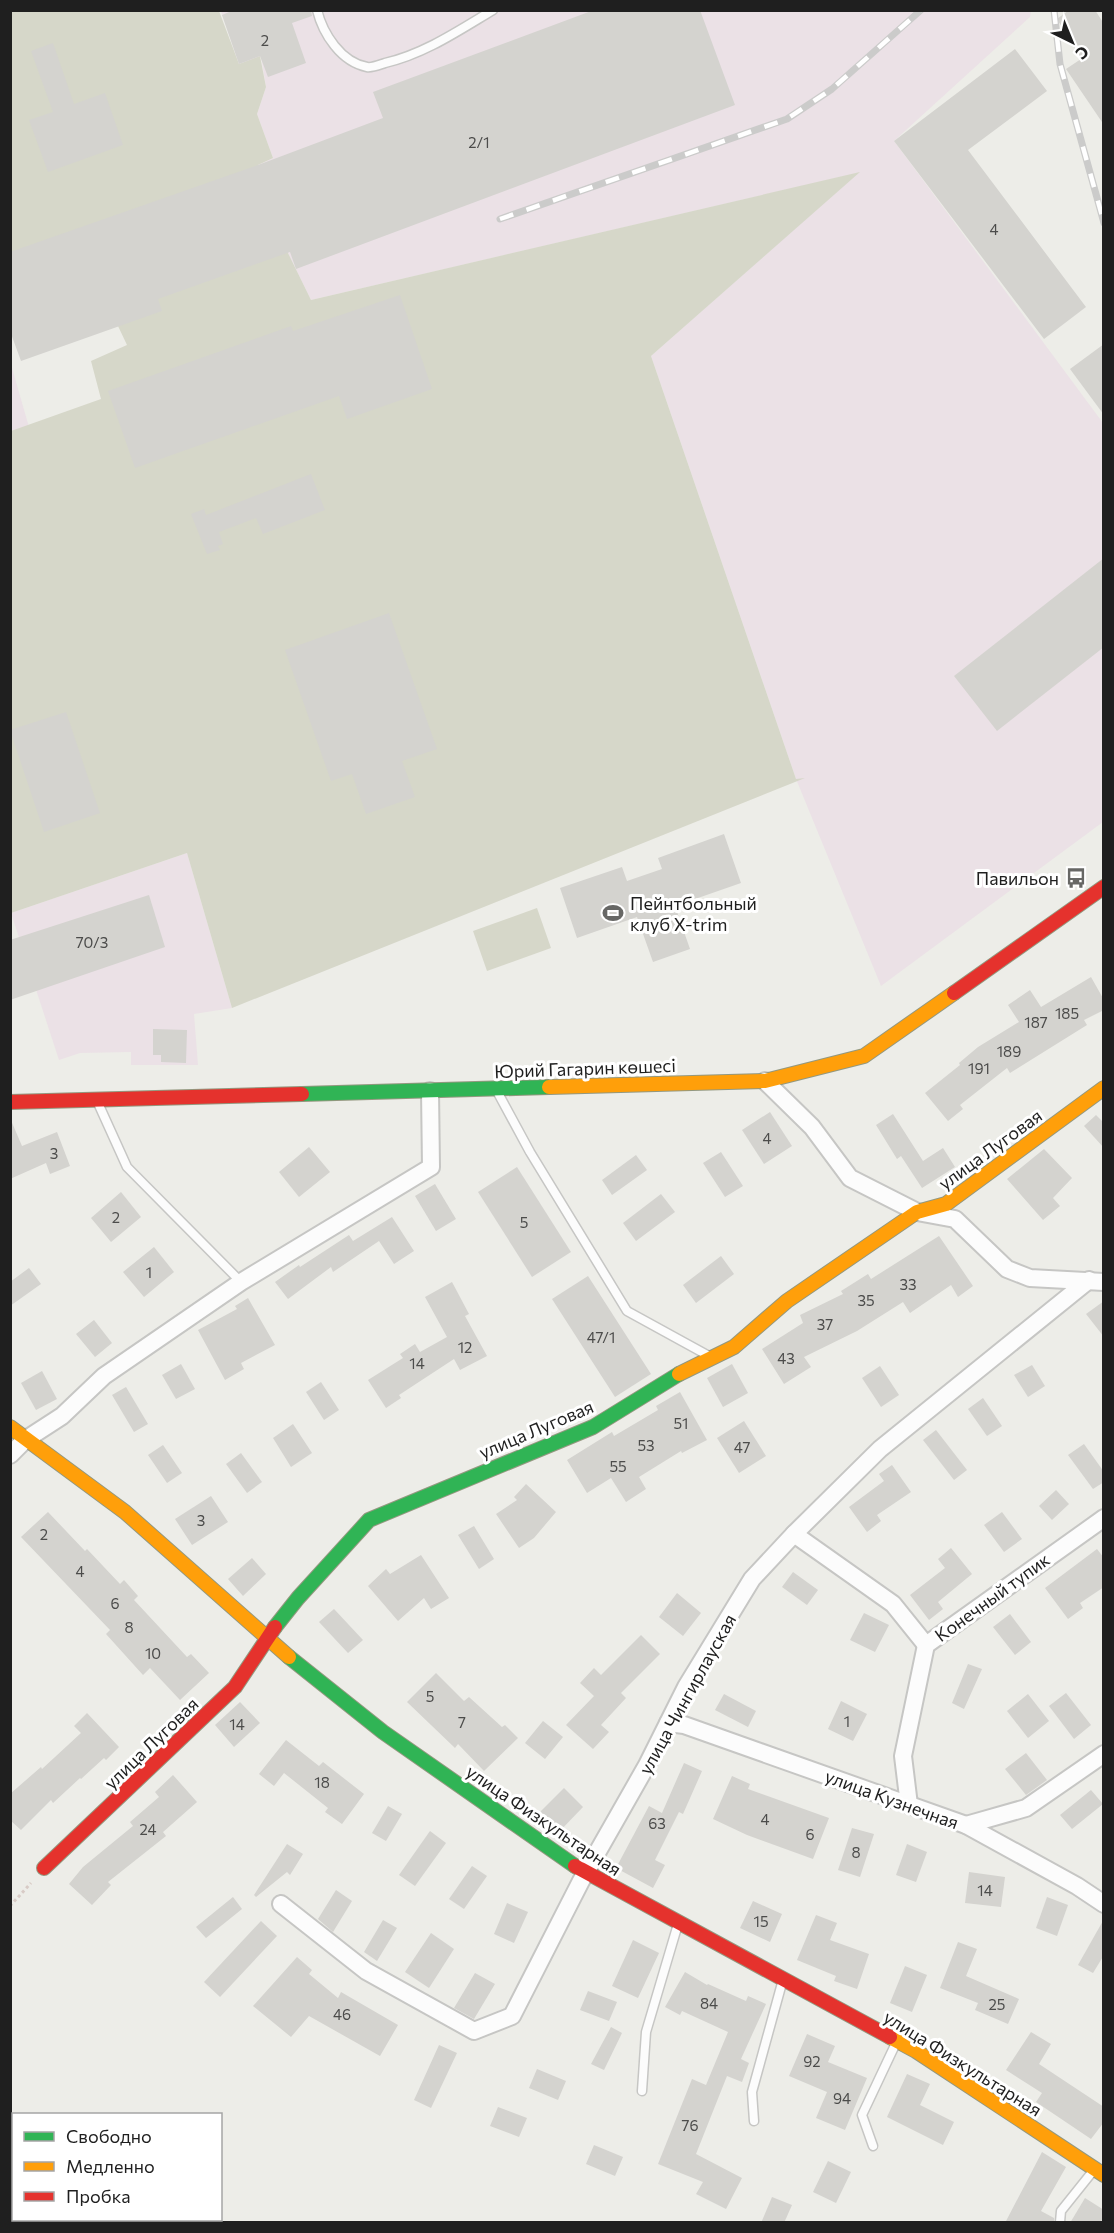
<svg xmlns="http://www.w3.org/2000/svg" width="1114" height="2233" viewBox="0 0 1114 2233" font-family="Commissioner,sans-serif">
	<rect width="100%" height="100%" fill="#edede8"/>
	<g fill="#ebe1e6">
		<polygon points="221,11 1031,11 1030,17 894,141 1103,423 1103,822 881,986 796,779 651,356 858,173 311,300 288,253 258,165 273,158 257,114 266,87 261,57 239,64"/>
		<polygon points="10,361 29,427 11,431 10,431"/>
		<polygon points="187,853 232,1008 194,1014 198,1065 131,1065 131,1052 80,1053 59,1060 11,913"/>
	</g>
	<g fill="#d6d7c9">
		<polygon points="10,11 219,11 239,64 260,56 266,87 257,114 273,158 258,165 288,253 311,300 860,172 651,356 796,779 805,778 232,1008 187,853 11,913 11,431 101,399 91,361 127,345 118,326 11,331"/>
		<polygon points="537,908 551,948 487,971 473,931"/>
	</g>
	<g fill="#d4d3cf">
		<polygon points="234,10 311,10 312,16 292,23 306,63 268,77 260,56 239,64 222,15"/>
		<polygon points="594,10 700,10 735,105 296,269 290,252 158,299 162,311 21,361 10,331 10,252 258,165 383,118 373,92"/>
		<polygon points="1069,10 1095,10 1104,24 1104,125 1066,69 1081,59 1057,19"/>
		<polygon points="53,43 74,104 105,93 123,145 48,172 29,120 53,112 31,51"/>
		<polygon points="1015,49 1047,91 968,150 1086,307 1044,339 894,141"/>
		<polygon points="400,295 432,389 347,419 339,396 135,468 108,391 291,326 293,331"/>
		<polygon points="1104,344 1104,415 1070,369"/>
		<polygon points="311,474 325,510 263,534 256,518 219,532 223,544 218,546 220,550 207,554 191,514 204,509 206,515"/>
		<polygon points="1104,558 1104,647 997,731 954,676"/>
		<polygon points="389,613 437,749 402,761 415,797 366,814 352,774 331,781 285,650"/>
		<polygon points="66,712 100,813 44,832 10,730"/>
		<polygon points="724,834 741,883 675,906 690,949 653,962 637,917 577,938 560,888 622,867 627,881 662,869 658,858"/>
		<polygon points="149,895 165,947 10,1000 10,940"/>
		<polygon points="1091,977 1104,1000 1104,1010 1084,1020 1087,1025 1010,1073 1007,1068 960,1105 963,1109 948,1121 925,1093 960,1065 959,1063 978,1047 1019,1022 1008,1005 1030,990 1041,1007"/>
		<polygon points="153,1029 187,1030 186,1063 161,1062 161,1055 153,1055"/>
		<polygon points="770,1112 792,1146 764,1164 742,1130"/>
		<polygon points="893,1114 923,1161 943,1148 955,1167 922,1188 901,1156 897,1159 876,1125"/>
		<polygon points="1096,1115 1104,1123 1104,1148 1084,1126"/>
		<polygon points="10,1118 22,1146 57,1132 70,1166 50,1174 46,1163 10,1179"/>
		<polygon points="309,1147 330,1172 299,1197 279,1172"/>
		<polygon points="1044,1149 1072,1178 1053,1198 1060,1206 1043,1220 1007,1179"/>
		<polygon points="721,1152 743,1186 725,1197 703,1163"/>
		<polygon points="636,1155 647,1170 612,1195 602,1180"/>
		<polygon points="517,1167 571,1252 532,1277 478,1192"/>
		<polygon points="435,1184 456,1219 436,1231 415,1196"/>
		<polygon points="121,1192 141,1217 111,1242 91,1218"/>
		<polygon points="661,1194 675,1212 636,1241 623,1223"/>
		<polygon points="392,1217 414,1251 394,1264 379,1241 333,1272 331,1267 288,1299 275,1282 299,1265 300,1267 349,1235 353,1241"/>
		<polygon points="939,1236 973,1286 958,1297 951,1285 910,1313 903,1302 857,1331 804,1357 811,1367 784,1384 762,1349 803,1323 800,1315 843,1294 841,1291 868,1274 871,1279"/>
		<polygon points="154,1247 174,1272 144,1297 123,1272"/>
		<polygon points="721,1256 734,1274 696,1303 683,1285"/>
		<polygon points="29,1268 41,1284 10,1306 10,1282"/>
		<polygon points="588,1276 651,1374 615,1397 552,1299"/>
		<polygon points="452,1282 469,1314 465,1316 487,1356 460,1370 454,1359 399,1395 401,1398 386,1408 368,1380 403,1358 400,1354 415,1344 420,1352 447,1337 425,1297"/>
		<polygon points="248,1298 275,1345 241,1363 244,1369 225,1380 198,1330 237,1309 235,1306"/>
		<polygon points="1104,1301 1104,1337 1086,1314"/>
		<polygon points="94,1320 112,1343 95,1357 76,1334"/>
		<polygon points="181,1364 195,1389 176,1399 162,1375"/>
		<polygon points="732,1364 748,1393 723,1407 707,1378"/>
		<polygon points="1032,1365 1045,1386 1028,1397 1014,1375"/>
		<polygon points="880,1366 899,1395 881,1407 862,1378"/>
		<polygon points="42,1371 57,1399 36,1410 21,1383"/>
		<polygon points="321,1382 339,1410 324,1420 306,1392"/>
		<polygon points="126,1387 148,1424 134,1432 112,1395"/>
		<polygon points="680,1392 707,1440 682,1453 681,1451 639,1477 646,1489 626,1502 611,1478 587,1493 567,1460 612,1432 614,1436 658,1410 656,1406"/>
		<polygon points="983,1398 1002,1426 987,1436 968,1409"/>
		<polygon points="744,1421 766,1456 739,1473 717,1438"/>
		<polygon points="293,1424 312,1453 291,1467 273,1438"/>
		<polygon points="936,1430 967,1470 954,1480 923,1440"/>
		<polygon points="1084,1444 1104,1472 1104,1482 1093,1489 1068,1455"/>
		<polygon points="163,1445 182,1473 167,1483 148,1455"/>
		<polygon points="241,1453 262,1482 247,1493 226,1464"/>
		<polygon points="892,1465 911,1492 877,1515 881,1521 867,1532 849,1507 884,1481 879,1474"/>
		<polygon points="526,1484 556,1512 534,1538 519,1548 496,1514 517,1500 514,1497"/>
		<polygon points="1056,1490 1069,1504 1052,1520 1039,1506"/>
		<polygon points="211,1496 228,1522 192,1545 175,1519"/>
		<polygon points="48,1512 85,1551 87,1549 120,1584 124,1580 138,1596 134,1600 187,1657 191,1654 209,1673 180,1700 150,1668 143,1675 106,1634 110,1630 21,1537"/>
		<polygon points="1002,1512 1022,1539 1004,1552 984,1525"/>
		<polygon points="474,1526 494,1559 479,1569 458,1535"/>
		<polygon points="951,1548 972,1574 938,1602 943,1609 929,1620 910,1595 945,1568 938,1559"/>
		<polygon points="1097,1549 1104,1558 1104,1587 1080,1603 1083,1608 1068,1619 1045,1588"/>
		<polygon points="421,1555 449,1598 431,1609 424,1598 398,1621 368,1586 386,1569 390,1574"/>
		<polygon points="252,1558 266,1574 243,1596 228,1579"/>
		<polygon points="793,1572 818,1590 807,1605 782,1587"/>
		<polygon points="677,1593 701,1613 683,1636 659,1617"/>
		<polygon points="334,1609 363,1640 348,1653 319,1622"/>
		<polygon points="864,1613 889,1625 875,1652 850,1640"/>
		<polygon points="1010,1614 1031,1642 1015,1655 993,1627"/>
		<polygon points="641,1635 660,1654 621,1693 626,1698 601,1725 609,1732 593,1749 566,1725 594,1696 580,1683 594,1668 601,1675"/>
		<polygon points="968,1664 982,1669 964,1709 952,1703"/>
		<polygon points="436,1673 464,1701 469,1697 502,1727 505,1725 518,1738 484,1771 458,1744 455,1748 407,1702"/>
		<polygon points="1066,1693 1091,1725 1074,1739 1049,1706"/>
		<polygon points="724,1694 756,1711 748,1727 715,1710"/>
		<polygon points="1028,1694 1049,1721 1028,1738 1007,1711"/>
		<polygon points="841,1701 867,1714 853,1741 828,1729"/>
		<polygon points="240,1702 260,1723 234,1747 215,1725"/>
		<polygon points="87,1713 119,1747 106,1760 104,1758 81,1779 80,1778 53,1803 51,1800 21,1830 10,1820 10,1794 41,1767 42,1769 81,1733 74,1726"/>
		<polygon points="543,1721 563,1737 545,1759 525,1743"/>
		<polygon points="286,1740 319,1766 323,1762 364,1794 342,1824 325,1812 328,1808 284,1773 274,1786 259,1774"/>
		<polygon points="1026,1753 1047,1780 1026,1795 1005,1769"/>
		<polygon points="684,1763 702,1771 683,1814 679,1812 655,1860 665,1865 653,1888 616,1868 649,1806 662,1813"/>
		<polygon points="173,1775 197,1802 163,1832 166,1836 108,1882 111,1885 92,1905 69,1884 83,1867 133,1826 130,1822 159,1797 155,1792"/>
		<polygon points="732,1776 750,1784 748,1789 829,1818 813,1859 747,1835 713,1819"/>
		<polygon points="564,1788 583,1807 556,1835 535,1817"/>
		<polygon points="1091,1790 1103,1804 1072,1829 1060,1815"/>
		<polygon points="388,1806 402,1814 386,1841 372,1833"/>
		<polygon points="852,1828 874,1834 860,1877 838,1870"/>
		<polygon points="430,1831 446,1843 415,1886 399,1875"/>
		<polygon points="287,1844 303,1854 290,1875 287,1872 256,1897 254,1895"/>
		<polygon points="907,1844 927,1852 916,1882 896,1875"/>
		<polygon points="472,1866 487,1876 464,1909 449,1899"/>
		<polygon points="969,1872 1005,1877 1001,1907 965,1903"/>
		<polygon points="336,1890 352,1901 333,1932 318,1919"/>
		<polygon points="233,1897 242,1909 206,1938 196,1927"/>
		<polygon points="1047,1897 1068,1905 1057,1936 1036,1928"/>
		<polygon points="753,1901 782,1914 770,1942 740,1928"/>
		<polygon points="507,1903 528,1912 514,1943 494,1934"/>
		<polygon points="816,1915 837,1923 830,1940 869,1954 857,1989 834,1981 836,1976 797,1960"/>
		<polygon points="1104,1919 1104,1955 1093,1973 1078,1965"/>
		<polygon points="383,1920 397,1928 377,1961 364,1952"/>
		<polygon points="261,1921 277,1936 220,1997 204,1982"/>
		<polygon points="431,1933 454,1949 429,1988 405,1972"/>
		<polygon points="633,1940 659,1953 638,1998 612,1986"/>
		<polygon points="958,1942 977,1949 966,1976 1019,1999 1008,2024 975,2010 978,2003 940,1988"/>
		<polygon points="297,1957 312,1970 309,1974 338,1998 341,1992 398,2025 380,2056 309,2016 291,2037 253,2006"/>
		<polygon points="905,1966 927,1975 912,2012 890,2003"/>
		<polygon points="685,1972 707,1985 708,1984 746,2001 748,1996 766,2004 741,2059 749,2063 742,2082 727,2076 696,2154 742,2178 726,2209 696,2194 703,2182 658,2164 692,2079 706,2085 728,2032 682,2011 680,2015 665,2007"/>
		<polygon points="475,1973 495,1984 474,2019 454,2008"/>
		<polygon points="588,1991 617,2002 609,2021 580,2010"/>
		<polygon points="611,2027 622,2033 604,2070 591,2064"/>
		<polygon points="1031,2032 1051,2044 1039,2064 1104,2107 1104,2122 1091,2139 1036,2102 1042,2093 1006,2070"/>
		<polygon points="807,2034 835,2046 828,2062 867,2078 845,2130 816,2118 827,2092 789,2076"/>
		<polygon points="439,2045 457,2053 431,2108 414,2100"/>
		<polygon points="537,2069 566,2081 558,2100 529,2088"/>
		<polygon points="907,2074 930,2084 920,2105 954,2122 943,2145 887,2117"/>
		<polygon points="498,2107 527,2118 519,2137 490,2126"/>
		<polygon points="594,2145 623,2157 615,2176 586,2164"/>
		<polygon points="1042,2152 1066,2167 1041,2211 1054,2218 1054,2223 1005,2223"/>
		<polygon points="828,2161 851,2172 836,2203 813,2192"/>
		<polygon points="772,2197 792,2205 784,2223 761,2223"/>
		<polygon points="1085,2198 1104,2210 1104,2217 1100,2223 1070,2223"/>
	</g>
	<g fill="none" stroke-linecap="round" stroke-linejoin="round">
		<g stroke="#c6c6c4" stroke-width="11">
			<g id="lane">
				<path d="M317 10C323 34 341 62 367 67 372 68 379 65 385 63 424 54 458 31 493 10"/>
				<polyline points="498,1093 530,1152 627,1311 709,1356"/>
				<polyline points="98,1103 127,1167 241,1282"/>
				<polyline points="642,2091 646,2032 678,1924"/>
				<polyline points="754,2121 752,2092 782,1983"/>
				<polyline points="873,2146 862,2115 896,2043"/>
				<polyline points="1060,2222 1061,2211 1093,2171"/>
			</g>
		</g>
		<g stroke="#c6c6c4" stroke-width="20">
			<g id="street">
				<polyline points="765,1081 812,1127 850,1178 917,1212 955,1219 1007,1269 1030,1278 1104,1282"/>
				<polyline points="10,1455 25,1440 62,1416 104,1376 241,1282 431,1167 430,1091"/>
				<polyline points="794,1534 893,1604 926,1645"/>
				<polyline points="668,1723 684,1725 966,1825 1077,1886 1104,1904"/>
				<polyline points="909,1805 903,1756 926,1645 1104,1518"/>
				<polyline points="966,1825 1026,1808 1104,1754"/>
				<polyline points="281,1904 366,1971 474,2031 512,2016 581,1881 647,1765 686,1687 752,1579 794,1534 880,1449 1089,1280"/>
			</g>
		</g>
		<g stroke="#93987f" stroke-width="16">
			<g id="fast">
				<polyline points="302,1094 549,1087"/>
				<polyline points="275,1627 298,1598 369,1520 593,1427 679,1374"/>
				<polyline points="289,1657 383,1732 575,1866"/>
			</g>
		</g>
		<g stroke="#93987f" stroke-width="16">
			<g id="slow">
				<polyline points="549,1087 765,1081 864,1056 954,993"/>
				<polyline points="679,1374 734,1347 787,1301 917,1212 946,1204 1104,1088"/>
				<polyline points="10,1427 125,1512 289,1657"/>
				<polyline points="890,2037 916,2051 1104,2175"/>
			</g>
		</g>
		<g stroke="#93987f" stroke-width="16">
			<g id="jam">
				<polyline points="954,993 1104,887"/>
				<polyline points="10,1102 302,1094"/>
				<polyline points="575,1866 890,2037"/>
				<polyline points="44,1868 235,1687 275,1627"/>
			</g>
		</g>
		<polyline stroke="#d8cbc6" stroke-width="3" stroke-dasharray="3 3" stroke-linecap="butt" points="10,1906 31,1883"/>
		<use href="#lane" stroke="#fcfcfc" stroke-width="8"/>
		<use href="#street" stroke="#fcfcfc" stroke-width="16"/>
		<use href="#fast" stroke="#30b455" stroke-width="14"/>
		<use href="#slow" stroke="#ff9f0a" stroke-width="14"/>
		<use href="#jam" stroke="#e5322d" stroke-width="14"/>
		<g stroke="#cbcbca" stroke-width="7">
			<g id="rail">
				<polyline points="1054,10 1060,64 1104,223"/>
				<polyline points="500,219 787,119 832,89 921,10"/>
			</g>
		</g>
		<use href="#rail" stroke="#fff" stroke-width="4.5" stroke-dasharray="14" stroke-linecap="butt"/>
	</g>
	<defs>
		<g id="bus-bare" transform="scale(1.62)"><path d="M-5-6H5V4H4V6H2V4H-2V6H-4V4H-5ZM-3.5-4V0h7V-4ZM-3.5 1.2v1.5H-2V1.2ZM2 1.2v1.5H3.5V1.2Z" fill="#676765" stroke="#fff" stroke-width="2.5" paint-order="stroke"/></g>
		<g id="stadium-bare" transform="scale(1.62)"><path d="M0-5a6.5 5 0 1 0 0 10a6.5 5 0 1 0 0-10ZM-3.5-1.8h7v3.6h-7Z" fill="#676765" stroke="#fff" stroke-width="2.5" paint-order="stroke"/></g>
	</defs>
	<g fill-rule="evenodd">
		<use href="#bus-bare" x="1076" y="878"/>
		<use href="#stadium-bare" x="613" y="913"/>
	</g>
	<g text-anchor="middle" dominant-baseline="central" stroke-width="6" stroke-linejoin="round" paint-order="stroke">
		<g font-size="15" fill="#4c4c4b">
			<text x="265" y="40">2</text>
			<text x="479" y="142">2/1</text>
			<text x="994" y="229">4</text>
			<text x="92" y="942">70/3</text>
			<text x="1067" y="1013">185</text>
			<text x="1036" y="1022">187</text>
			<text x="1009" y="1051">189</text>
			<text x="979" y="1068">191</text>
			<text x="767" y="1138">4</text>
			<text x="54" y="1153">3</text>
			<text x="116" y="1217">2</text>
			<text x="524" y="1222">5</text>
			<text x="149" y="1272">1</text>
			<text x="908" y="1284">33</text>
			<text x="866" y="1300">35</text>
			<text x="825" y="1324">37</text>
			<text x="601" y="1337">47/1</text>
			<text x="465" y="1347">12</text>
			<text x="786" y="1358">43</text>
			<text x="417" y="1363">14</text>
			<text x="681" y="1423">51</text>
			<text x="646" y="1445">53</text>
			<text x="742" y="1447">47</text>
			<text x="618" y="1466">55</text>
			<text x="201" y="1520">3</text>
			<text x="44" y="1534">2</text>
			<text x="80" y="1571">4</text>
			<text x="115" y="1603">6</text>
			<text x="129" y="1627">8</text>
			<text x="153" y="1653">10</text>
			<text x="430" y="1696">5</text>
			<text x="847" y="1721">1</text>
			<text x="462" y="1722">7</text>
			<text x="237" y="1724">14</text>
			<text x="322" y="1782">18</text>
			<text x="765" y="1819">4</text>
			<text x="657" y="1823">63</text>
			<text x="148" y="1829">24</text>
			<text x="810" y="1834">6</text>
			<text x="856" y="1852">8</text>
			<text x="985" y="1890">14</text>
			<text x="761" y="1921">15</text>
			<text x="709" y="2003">84</text>
			<text x="997" y="2004">25</text>
			<text x="342" y="2014">46</text>
			<text x="812" y="2061">92</text>
			<text x="842" y="2098">94</text>
			<text x="690" y="2125">76</text>
		</g>
		<g font-size="18" fill="#1f1f1f" stroke="#fff" text-anchor="end">
			<text x="1059" y="878">Павильон</text>
			<text x="630" y="903" text-anchor="start">Пейнтбольный<tspan x="630" dy="21">клуб X-trim</tspan></text>
		</g>
		<g font-size="18" fill="#1f1f1f" stroke="#fff">
			<text transform="translate(585 1068) rotate(-2)">Юрий Гагарин көшесі</text>
			<text transform="translate(990 1149) rotate(-36)">улица Луговая</text>
			<text transform="translate(536 1429) rotate(-23)">улица Луговая</text>
			<text transform="translate(992 1597) rotate(-36)">Конечный тупик</text>
			<text transform="translate(687 1694) rotate(-61)">улица Чингирлауская</text>
			<text transform="translate(151 1743) rotate(-44)">улица Луговая</text>
			<text transform="translate(892 1799) rotate(20)">улица Кузнечная</text>
			<text transform="translate(544 1820) rotate(34)">улица Физкультарная</text>
			<text transform="translate(963 2063) rotate(32)">улица Физкультарная</text>
		</g>
	</g>
	<rect width="1114" height="2233" fill="none" stroke="#1f1f1f" stroke-width="24"/>
	<rect x="12" y="2113" width="210" height="108" fill="#ffffff" stroke="#a5a5a5" stroke-width="1.5"/>
	<rect x="24" y="2132" width="30" height="9" fill="#30b455" stroke="#a5a5a5" stroke-width="1.5"/>
	<text x="66" y="2143" font-size="18" fill="#1f1f1f">Свободно</text>
	<rect x="24" y="2162" width="30" height="9" fill="#ff9f0a" stroke="#a5a5a5" stroke-width="1.5"/>
	<text x="66" y="2173" font-size="18" fill="#1f1f1f">Медленно</text>
	<rect x="24" y="2192" width="30" height="9" fill="#e5322d" stroke="#a5a5a5" stroke-width="1.5"/>
	<text x="66" y="2203" font-size="18" fill="#1f1f1f">Пробка</text>
	<g transform="translate(1072 42) rotate(137)" stroke="#ffffff" stroke-width="4.5" paint-order="stroke">
	<path d="M0-4.5L10 22L0 15L-10 22Z" fill="#1f1f1f"/>
	<text y="-9" font-size="16" font-weight="bold" text-anchor="middle" fill="#1f1f1f">С</text>
	</g>
</svg>
